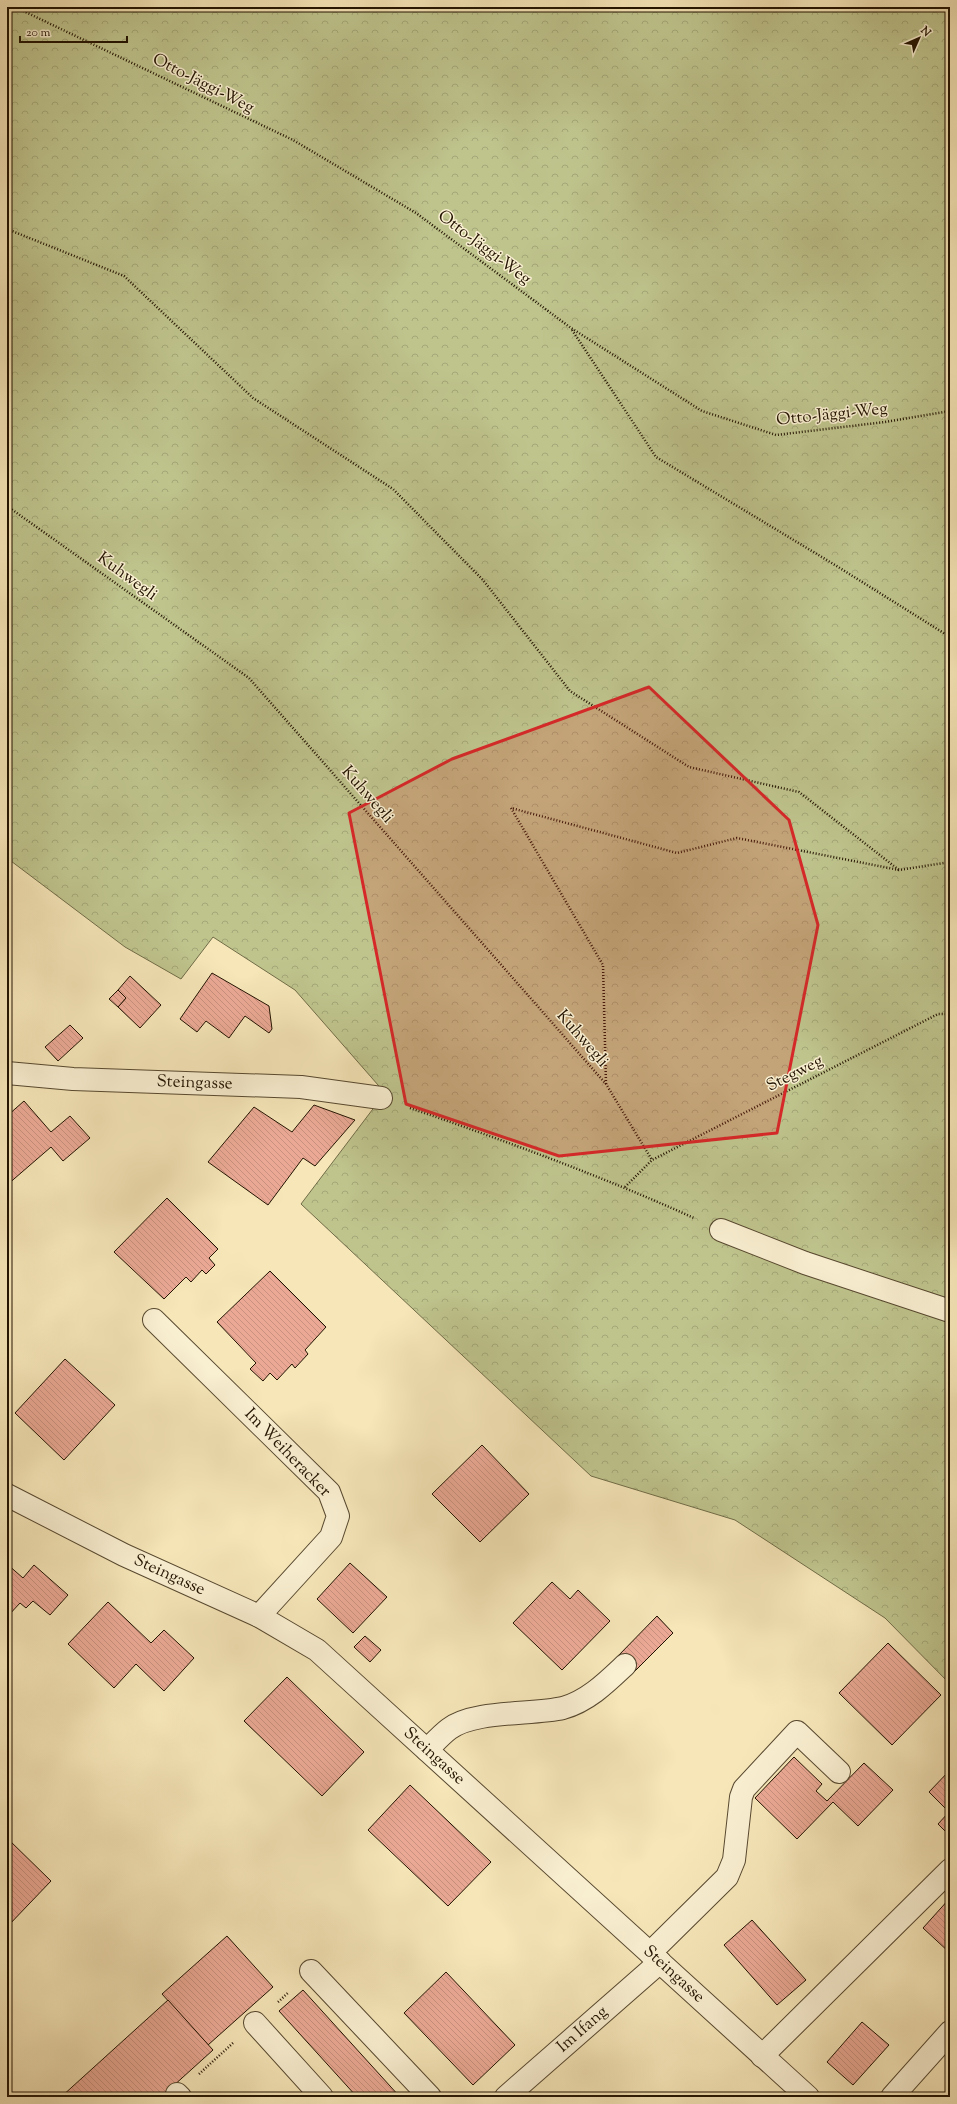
<svg xmlns="http://www.w3.org/2000/svg" width="957" height="2104" viewBox="0 0 957 2104" font-family="'Sorts Mill Goudy',serif">
	<defs>
		<pattern id="forest-crowns" width="20" height="18" patternUnits="userSpaceOnUse"><rect width="20" height="18" fill="#bfc48d"/><path d="M2 6a3 3 0 1 1 6 0M12 15a3 3 0 1 1 6 0" fill="none" stroke="#a4a878"/></pattern>
		<pattern id="building-back-hatch" width="6" height="6" patternUnits="userSpaceOnUse"><rect width="6" height="6" fill="#eba995"/><path d="M-1 5l2 2M0 0l6 6M5-1l2 2" fill="none" stroke="#c9917f"/></pattern>
	</defs>
	<rect width="100%" height="100%" fill="#f6e6b8"/>
	<filter id="stains"><feTurbulence type="fractalNoise" baseFrequency=".005" numOctaves="4"/><feColorMatrix values="0 0 0 0 .2 0 0 0 0 .09 0 0 0 0 .02 0 0 0 .5 -.17"/></filter>
	<radialGradient id="worn" r=".72"><stop offset=".6" stop-color="#630" stop-opacity="0"/><stop offset="1" stop-color="#630" stop-opacity=".3"/></radialGradient>
	<polygon fill="url(#forest-crowns)" stroke="#706c47" points="7,7 950,7 950,1684 885,1618 735,1520 591,1476 301,1204 385,1093 295,990 213,937 181,979 125,947 7,858"/>
	<g fill="url(#building-back-hatch)" stroke="#221301">
		<polygon points="212,973 269,1006 272,1029 269,1033 245,1016 229,1038 206,1021 197,1032 180,1019"/>
		<polygon points="130,976 161,1005 140,1028 118,1007 126,998 118,990"/>
		<polygon points="118,990 126,998 118,1007 109,999"/>
		<polygon points="70,1025 83,1038 58,1061 45,1047"/>
		<polygon points="24,1101 51,1132 70,1116 90,1138 63,1161 51,1147 7,1185 7,1116"/>
		<polygon points="314,1105 355,1120 315,1166 303,1158 268,1205 208,1162 254,1107 292,1132"/>
		<polygon points="167,1198 218,1249 209,1258 215,1265 206,1274 202,1270 191,1282 186,1277 164,1299 114,1252"/>
		<polygon points="270,1271 326,1327 305,1350 308,1354 295,1368 292,1364 277,1380 270,1373 263,1381 250,1369 256,1363 217,1322"/>
		<polygon points="65,1359 115,1405 64,1460 15,1413"/>
		<polygon points="482,1445 529,1494 480,1542 432,1494"/>
		<polygon points="350,1563 387,1597 353,1633 317,1599"/>
		<polygon points="7,1564 23,1578 34,1565 68,1595 50,1615 33,1601 26,1608 20,1603 7,1617"/>
		<polygon points="552,1582 570,1599 578,1590 610,1621 562,1670 513,1623"/>
		<polygon points="108,1602 151,1643 164,1630 194,1658 164,1691 136,1664 114,1688 68,1644"/>
		<polygon points="657,1616 673,1633 633,1673 617,1657"/>
		<polygon points="365,1636 381,1650 370,1662 354,1647"/>
		<polygon points="888,1643 941,1695 892,1745 839,1693"/>
		<polygon points="287,1677 364,1752 322,1796 244,1721"/>
		<polygon points="794,1757 822,1784 816,1791 827,1801 864,1763 893,1790 858,1826 833,1802 797,1839 755,1798"/>
		<polygon points="950,1770 950,1836 938,1824 949,1812 929,1792"/>
		<polygon points="410,1785 491,1862 448,1906 368,1830"/>
		<polygon points="7,1838 51,1881 7,1927"/>
		<polygon points="950,1898 950,1953 923,1928"/>
		<polygon points="752,1920 806,1980 777,2005 724,1945"/>
		<polygon points="227,1936 273,1987 208,2045 162,1994"/>
		<polygon points="446,1972 515,2045 473,2085 404,2013"/>
		<polygon points="303,1990 400,2097 357,2097 279,2011"/>
		<polygon points="168,2000 213,2050 161,2097 61,2097"/>
		<polygon points="862,2022 889,2045 853,2085 827,2062"/>
	</g>
	<g fill="none" stroke-linecap="round" stroke-linejoin="round">
		<g stroke="#57482f" stroke-width="24">
			<g id="minor">
				<path id="s1" d="M7 1073 73 1079 301 1087 381 1098"/>
				<polyline points="721,1230 805,1263 950,1311"/>
				<polyline points="154,1320 329,1492 338,1516 331,1537 259,1616"/>
				<path id="s2" d="M7 1495 124 1555 259 1616 317 1650 808 2097"/>
				<path d="M427 1750C434 1743 441 1735 449 1729 474 1710 532 1715 563 1708 588 1701 607 1682 625 1665"/>
				<polyline points="650,1953 727,1877 734,1860 741,1797 744,1789 797,1732 839,1772"/>
				<polyline points="311,1971 430,2097"/>
				<polyline points="255,2023 322,2097"/>
				<polyline points="762,2056 950,1870"/>
				<polyline points="177,2094 180,2097"/>
				<path id="s3" d="M506 2097 660 1962"/>
				<polyline points="892,2097 950,2032"/>
			</g>
		</g>
		<g stroke="#221301" stroke-width="2.5" stroke-dasharray="1 2" stroke-linecap="butt">
			<polyline points="15,7 293,140 416,213 571,328 702,411 776,435 885,422 950,411"/>
			<polyline points="7,229 124,276 253,398 393,489 483,580 570,691 689,767 799,792 899,870"/>
			<polyline points="572,330 656,457 835,565 950,637"/>
			<polyline points="7,506 249,678 606,1084 652,1160"/>
			<polyline points="606,1084 603,965 511,808 677,853 737,838 899,870 950,862"/>
			<path d="M410 1108C506 1141 601 1176 694 1218"/>
			<polyline points="625,1187 652,1160 938,1014 950,1014"/>
			<polyline points="278,2002 289,1992"/>
			<polyline points="199,2074 233,2043"/>
		</g>
		<use href="#minor" stroke="#f9efd1" stroke-width="22"/>
	</g>
	<path fill="#d62828" fill-opacity="0.2" stroke="#d62828" stroke-width="3" stroke-linejoin="round" d="M649 687 789 820 818 925 777 1133 559 1156 406 1104 349 813 452 759Z"/>
	<g text-anchor="middle" dominant-baseline="central" stroke-width="3" stroke-linejoin="round" paint-order="stroke">
		<g font-size="17" fill="#221301" stroke="#f9efd1">
			<text transform="translate(203 84) rotate(27)">Otto-Jäggi-Weg</text>
			<text transform="translate(484 248) rotate(37)">Otto-Jäggi-Weg</text>
			<text transform="translate(832 415) rotate(-6)">Otto-Jäggi-Weg</text>
			<text transform="translate(127 577) rotate(36)">Kuhwegli</text>
			<text transform="translate(367 795) rotate(49)">Kuhwegli</text>
			<text transform="translate(582 1039) rotate(49)">Kuhwegli</text>
			<text transform="translate(795 1074) rotate(-27)">Stegweg</text>
			<text stroke="none"><textPath href="#s1" startOffset="188">Steingasse</textPath></text>
			<text transform="translate(287 1453) rotate(46)">Im Weiheracker</text>
			<text stroke="none"><textPath href="#s2" startOffset="181">Steingasse</textPath></text>
			<text stroke="none"><textPath href="#s2" startOffset="505">Steingasse</textPath></text>
			<text stroke="none"><textPath href="#s2" startOffset="829">Steingasse</textPath></text>
			<text stroke="none"><textPath href="#s3" startOffset="102">Im Ifang</textPath></text>
		</g>
	</g>
	<rect width="957" height="2104" fill="none" stroke="#f6e6b8" stroke-width="24"/>
	<rect x="8" y="8" width="941" height="2088" fill="none" stroke="#221301" stroke-width="2"/>
	<rect x="12" y="12" width="933" height="2080" fill="none" stroke="#221301"/>
	<g transform="translate(919 38) rotate(45)" stroke="#f9efd1" stroke-width="3" paint-order="stroke">
	<path d="M0-3L7 15L0 10L-7 15Z" fill="#221301"/>
	<text y="-6" font-size="11" font-weight="bold" text-anchor="middle" fill="#221301">N</text>
	</g>
	<path d="M20 36v6h107v-6" fill="none" stroke="#221301" stroke-width="2"/>
	<text x="26" y="36" font-size="12" fill="#221301" stroke="#f9efd1" stroke-width="3" paint-order="stroke">20 m</text>
	<rect width="100%" height="100%" filter="url(#stains)"/>
	<rect width="100%" height="100%" fill="url(#worn)"/>
</svg>
